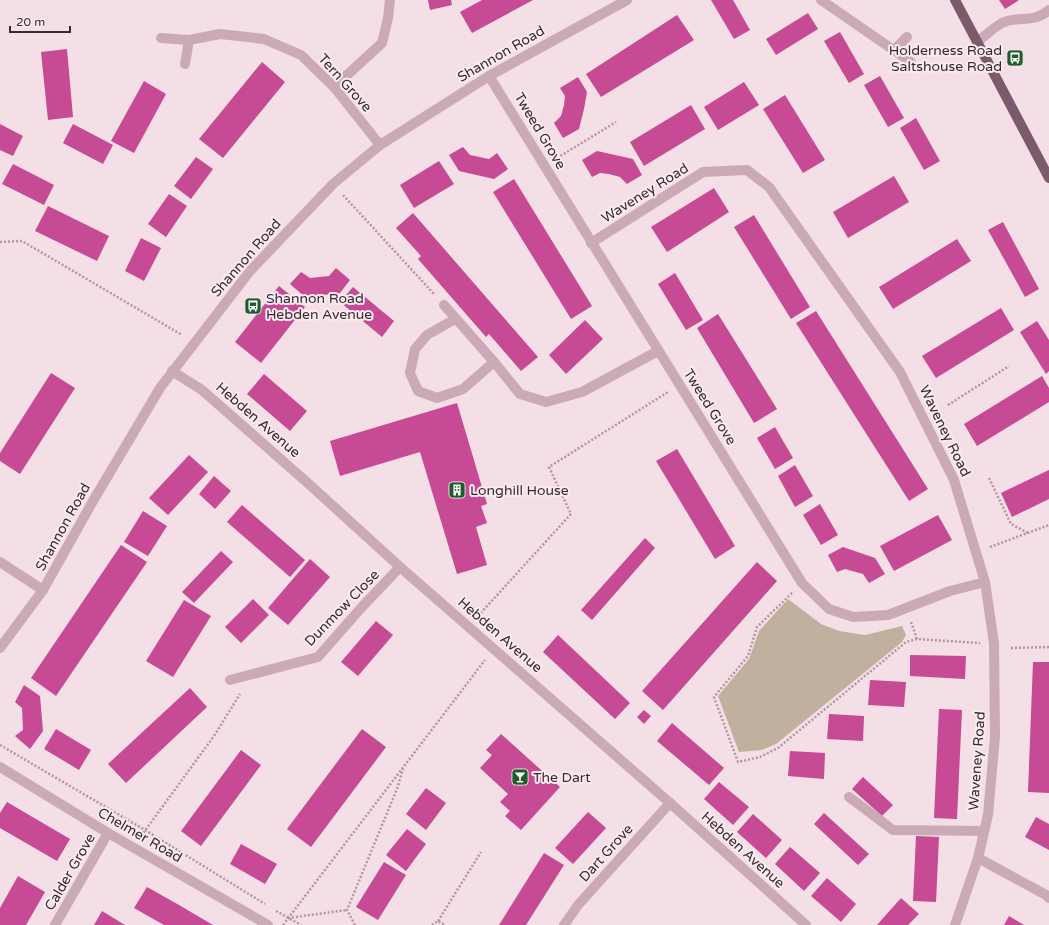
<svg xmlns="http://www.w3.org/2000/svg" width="1049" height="925" viewBox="0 0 1049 925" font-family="'Varela Round',sans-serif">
	<rect width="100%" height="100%" fill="#f3dfe5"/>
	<polygon fill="#c2b09e" points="788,599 821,624 839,631 865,635 902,626 906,635 902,642 776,744 762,750 739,752 718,696 749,659 759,631"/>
	<g fill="#c64a94">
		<polygon points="428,0 451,0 452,5 430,10"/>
		<polygon points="482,0 533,0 472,33 460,12"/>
		<polygon points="711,0 733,0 750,30 734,39"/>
		<polygon points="999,0 1019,0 1005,9"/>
		<polygon points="808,13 818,29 776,55 766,39"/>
		<polygon points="677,15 694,40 601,97 586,74"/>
		<polygon points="840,32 864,74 849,83 824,41"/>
		<polygon points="67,49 73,117 48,120 41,52"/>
		<polygon points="262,62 285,82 223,158 199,139"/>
		<polygon points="880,76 904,118 888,127 864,85"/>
		<polygon points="578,77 587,92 584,109 579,129 563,138 554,123 561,116 564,105 565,96 560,88"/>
		<polygon points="144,81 166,94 134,153 111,141"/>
		<polygon points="744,82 759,105 718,130 704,107"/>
		<polygon points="785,95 825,160 803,173 763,109"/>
		<polygon points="691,105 705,129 644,166 630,142"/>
		<polygon points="916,118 940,161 924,170 900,128"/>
		<polygon points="0,124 23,136 13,156 0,150"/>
		<polygon points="73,124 113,145 103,164 63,143"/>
		<polygon points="463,147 470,155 489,159 497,153 508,169 494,179 459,171 449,155"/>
		<polygon points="597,151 633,159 642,175 627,184 620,177 609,174 600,173 592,177 582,160"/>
		<polygon points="196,157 213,169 191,199 174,186"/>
		<polygon points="439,161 454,184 414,208 400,185"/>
		<polygon points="13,164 54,185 44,205 2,184"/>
		<polygon points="894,176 909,202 848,238 833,212"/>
		<polygon points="514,179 592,306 571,319 493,192"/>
		<polygon points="714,188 729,212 667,252 651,227"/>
		<polygon points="169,194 187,206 166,237 148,224"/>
		<polygon points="48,206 109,236 97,261 35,231"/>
		<polygon points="413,213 538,357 521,371 489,334 486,337 418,259 421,256 396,228"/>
		<polygon points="754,215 810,307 791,319 734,227"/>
		<polygon points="1003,222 1039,289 1025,297 988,230"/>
		<polygon points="141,238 161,248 144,281 125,271"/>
		<polygon points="957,239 971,261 893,309 879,287"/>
		<polygon points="336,268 350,280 340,293 305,297 290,284 301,272 310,278 329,276"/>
		<polygon points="675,273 703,320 686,330 658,284"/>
		<polygon points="279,286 305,307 261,363 235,342"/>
		<polygon points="353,287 394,321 382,337 340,302"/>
		<polygon points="1001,308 1014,330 936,378 922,356"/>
		<polygon points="816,311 928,489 909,501 796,323"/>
		<polygon points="718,314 777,409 754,423 697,328"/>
		<polygon points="585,320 603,339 566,374 549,355"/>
		<polygon points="1037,321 1049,340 1049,371 1046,374 1020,332"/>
		<polygon points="51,373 75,388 20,474 0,461 0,453"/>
		<polygon points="264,374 307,411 290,431 247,394"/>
		<polygon points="1042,376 1049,388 1049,402 977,446 964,424"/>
		<polygon points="457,403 487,504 481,506 487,523 476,527 487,565 457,574 420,452 340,476 330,441"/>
		<polygon points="775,427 793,458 775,469 757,438"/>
		<polygon points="677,449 735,546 715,559 656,461"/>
		<polygon points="189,455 208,472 168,515 149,498"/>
		<polygon points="795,465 813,496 795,507 778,476"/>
		<polygon points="1049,470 1049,499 1012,517 1001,493"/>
		<polygon points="214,476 231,491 215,509 199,494"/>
		<polygon points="820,504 838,535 821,545 803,515"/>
		<polygon points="242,505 305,560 290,577 227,522"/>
		<polygon points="143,511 167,526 148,556 124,542"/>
		<polygon points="938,515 952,540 894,571 880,546"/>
		<polygon points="645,538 655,548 592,620 581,610"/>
		<polygon points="121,545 147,562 56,696 31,678"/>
		<polygon points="843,547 875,558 885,574 869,583 863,574 845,569 837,572 828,555"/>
		<polygon points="221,551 233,562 194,603 182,592"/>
		<polygon points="310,559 330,577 288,625 268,608"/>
		<polygon points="757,562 777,581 663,710 642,691"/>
		<polygon points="253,599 269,615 241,643 225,627"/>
		<polygon points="184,600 211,616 173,677 146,661"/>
		<polygon points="376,621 393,635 358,676 341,662"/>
		<polygon points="558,635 630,703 615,719 543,652"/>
		<polygon points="910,655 966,656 965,679 910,676"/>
		<polygon points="1033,662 1049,662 1049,793 1028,792"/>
		<polygon points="870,680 906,682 904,707 868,705"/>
		<polygon points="24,685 40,696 43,731 30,749 15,736 23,730 22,708 15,702"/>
		<polygon points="190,688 207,707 126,783 108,764"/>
		<polygon points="939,709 962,710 957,819 934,818"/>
		<polygon points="644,710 651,716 644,724 637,717"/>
		<polygon points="829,714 864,716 863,741 827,739"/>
		<polygon points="672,723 724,768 709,785 657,741"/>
		<polygon points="56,729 91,750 79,770 44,749"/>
		<polygon points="362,729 386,747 311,847 287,829"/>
		<polygon points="501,734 560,787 521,830 505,816 510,811 500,802 508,794 480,768 492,755 486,750"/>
		<polygon points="241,750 261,765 201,846 181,831"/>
		<polygon points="790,751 825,753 824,779 788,776"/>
		<polygon points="863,777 893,805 882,816 852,789"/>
		<polygon points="719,782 749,807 733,825 704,799"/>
		<polygon points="426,788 446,803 426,830 406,814"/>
		<polygon points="7,802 70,839 57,861 0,828 0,813"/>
		<polygon points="588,812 606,828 573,864 555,848"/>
		<polygon points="824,813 869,854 858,865 814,824"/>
		<polygon points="753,814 782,840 766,858 737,832"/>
		<polygon points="1036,817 1049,824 1049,850 1025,837"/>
		<polygon points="407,829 426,844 406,871 386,855"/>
		<polygon points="916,836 939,837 936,902 913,901"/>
		<polygon points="241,844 277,864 265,884 230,864"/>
		<polygon points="790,847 820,873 804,891 775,864"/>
		<polygon points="544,853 564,865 526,925 499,925"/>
		<polygon points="384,862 406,875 378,920 356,907"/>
		<polygon points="18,876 45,892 26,925 0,925 0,908"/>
		<polygon points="827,878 856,904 841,922 811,896"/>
		<polygon points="147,887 179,905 213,925 164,925 134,908"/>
		<polygon points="901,898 919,914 908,925 877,925"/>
		<polygon points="102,911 125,925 94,925"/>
		<polygon points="1009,916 1024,925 1004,925"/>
	</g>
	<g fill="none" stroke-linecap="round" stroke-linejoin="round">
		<g stroke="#b794a2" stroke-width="2.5" stroke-dasharray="2 2" stroke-linecap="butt">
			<polyline points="557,158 616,122"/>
			<polyline points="343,195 434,294"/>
			<polyline points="0,242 22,241 182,335"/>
			<polyline points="948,405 1009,366"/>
			<polyline points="989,478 1011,524 1028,533"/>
			<polyline points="990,547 1049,525"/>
			<polyline points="792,593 757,627 748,656 714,697 738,762 760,757 778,748 906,642 917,639"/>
			<polyline points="478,616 571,514 549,467 668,392"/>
			<polyline points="911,622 917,639 980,643"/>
			<polyline points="1011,648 1049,647"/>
			<polyline points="0,745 145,830 265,904"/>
			<polyline points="141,836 214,736 240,694"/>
			<polyline points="276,911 301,925"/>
			<polyline points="288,918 347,910"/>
			<polyline points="438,921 481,852"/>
			<polyline points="283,925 485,660"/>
			<polyline points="355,925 347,910 397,789 403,769"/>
			<polyline points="432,925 438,921 445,925"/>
		</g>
		<g stroke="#cbaab7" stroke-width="10">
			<polyline points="821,0 911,62"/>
			<polyline points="161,38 189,40 220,34 264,39 301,55 334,87 380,145"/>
			<path d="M977 42C985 36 993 28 1002 23 1019 15 1033 24 1049 10"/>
			<polyline points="894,50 907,37"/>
			<polyline points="185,64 189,40"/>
			<polyline points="489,76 802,583 829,609 853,617 888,615 950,591 985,582"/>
			<polyline points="334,87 382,43 388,18 390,0"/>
			<polyline points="591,243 703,172 747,170 769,187 900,372 954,480 985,582 994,643 995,737 988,815 978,858 955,925"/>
			<polyline points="444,305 494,362 520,394 546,402 582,392 658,351"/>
			<polyline points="455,319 427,335 415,349 410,373 418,391 437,398 463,389 494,362"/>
			<polyline points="172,371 202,390 310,485 400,567 670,803 806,925"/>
			<polyline points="0,562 43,590"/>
			<polyline points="0,648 43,590 93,501 160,388 250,271 333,184 380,145 489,76 627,0"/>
			<polyline points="230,680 318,657 361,608 400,567"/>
			<polyline points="0,767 108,833 268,925"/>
			<polyline points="849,797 893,830 984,831"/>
			<polyline points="978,858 1046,895 1049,898"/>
			<polyline points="55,925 108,833"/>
			<polyline points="564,925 578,905 670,803"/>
		</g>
		<polyline stroke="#7b5b6b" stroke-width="10" points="955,0 1049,178"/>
	</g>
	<defs>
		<g id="bus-square" transform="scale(0.9)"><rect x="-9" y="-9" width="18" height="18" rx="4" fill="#1f5b2c" stroke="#faebf0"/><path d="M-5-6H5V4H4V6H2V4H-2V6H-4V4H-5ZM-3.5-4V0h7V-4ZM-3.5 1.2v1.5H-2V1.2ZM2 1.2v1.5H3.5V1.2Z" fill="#fff"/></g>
		<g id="building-square" transform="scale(0.9)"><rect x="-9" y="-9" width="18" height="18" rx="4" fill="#1f5b2c" stroke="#faebf0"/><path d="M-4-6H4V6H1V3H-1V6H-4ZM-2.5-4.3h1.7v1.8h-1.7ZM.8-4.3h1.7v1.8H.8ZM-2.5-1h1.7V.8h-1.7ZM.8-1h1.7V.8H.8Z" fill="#fff"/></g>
		<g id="bar-square" transform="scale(0.9)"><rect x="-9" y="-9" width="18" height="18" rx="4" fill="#1f5b2c" stroke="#faebf0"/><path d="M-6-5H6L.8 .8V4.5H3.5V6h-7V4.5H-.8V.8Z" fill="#fff"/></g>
	</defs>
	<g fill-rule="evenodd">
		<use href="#bus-square" x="1015" y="58"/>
		<use href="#bus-square" x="253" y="306"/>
		<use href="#building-square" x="457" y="490"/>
		<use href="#bar-square" x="520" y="777"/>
	</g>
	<g text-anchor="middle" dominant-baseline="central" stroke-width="4" stroke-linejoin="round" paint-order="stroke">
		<g font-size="14" fill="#392a32" stroke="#faebf0" text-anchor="start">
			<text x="1002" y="50" text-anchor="end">Holderness Road<tspan x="1002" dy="16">Saltshouse Road</tspan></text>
			<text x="266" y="298">Shannon Road<tspan x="266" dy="16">Hebden Avenue</tspan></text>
			<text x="470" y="490">Longhill House</text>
			<text x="533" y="777">The Dart</text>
		</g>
		<g font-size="14" fill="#392a32" stroke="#faebf0">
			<text transform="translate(501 54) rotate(-30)">Shannon Road</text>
			<text transform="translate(345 83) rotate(48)">Tern Grove</text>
			<text transform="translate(540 131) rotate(59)">Tweed Grove</text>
			<text transform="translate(645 193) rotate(-32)">Waveney Road</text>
			<text transform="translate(246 258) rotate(-49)">Shannon Road</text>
			<text transform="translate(710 407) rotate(58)">Tweed Grove</text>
			<text transform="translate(258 420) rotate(41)">Hebden Avenue</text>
			<text transform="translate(945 431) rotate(64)">Waveney Road</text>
			<text transform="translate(63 527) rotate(-61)">Shannon Road</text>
			<text transform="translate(342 608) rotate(-46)">Dunmow Close</text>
			<text transform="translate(500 635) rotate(41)">Hebden Avenue</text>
			<text transform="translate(977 761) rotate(-86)">Waveney Road</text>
			<text transform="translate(140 835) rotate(30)">Chelmer Road</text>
			<text transform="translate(743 850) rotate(42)">Hebden Avenue</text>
			<text transform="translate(606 853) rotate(-48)">Dart Grove</text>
			<text transform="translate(70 872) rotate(-60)">Calder Grove</text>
		</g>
	</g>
	<path d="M10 26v6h60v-6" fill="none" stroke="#392a32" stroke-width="2"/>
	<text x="16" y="26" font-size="12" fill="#392a32" stroke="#faebf0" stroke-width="3" paint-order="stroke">20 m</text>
</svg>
